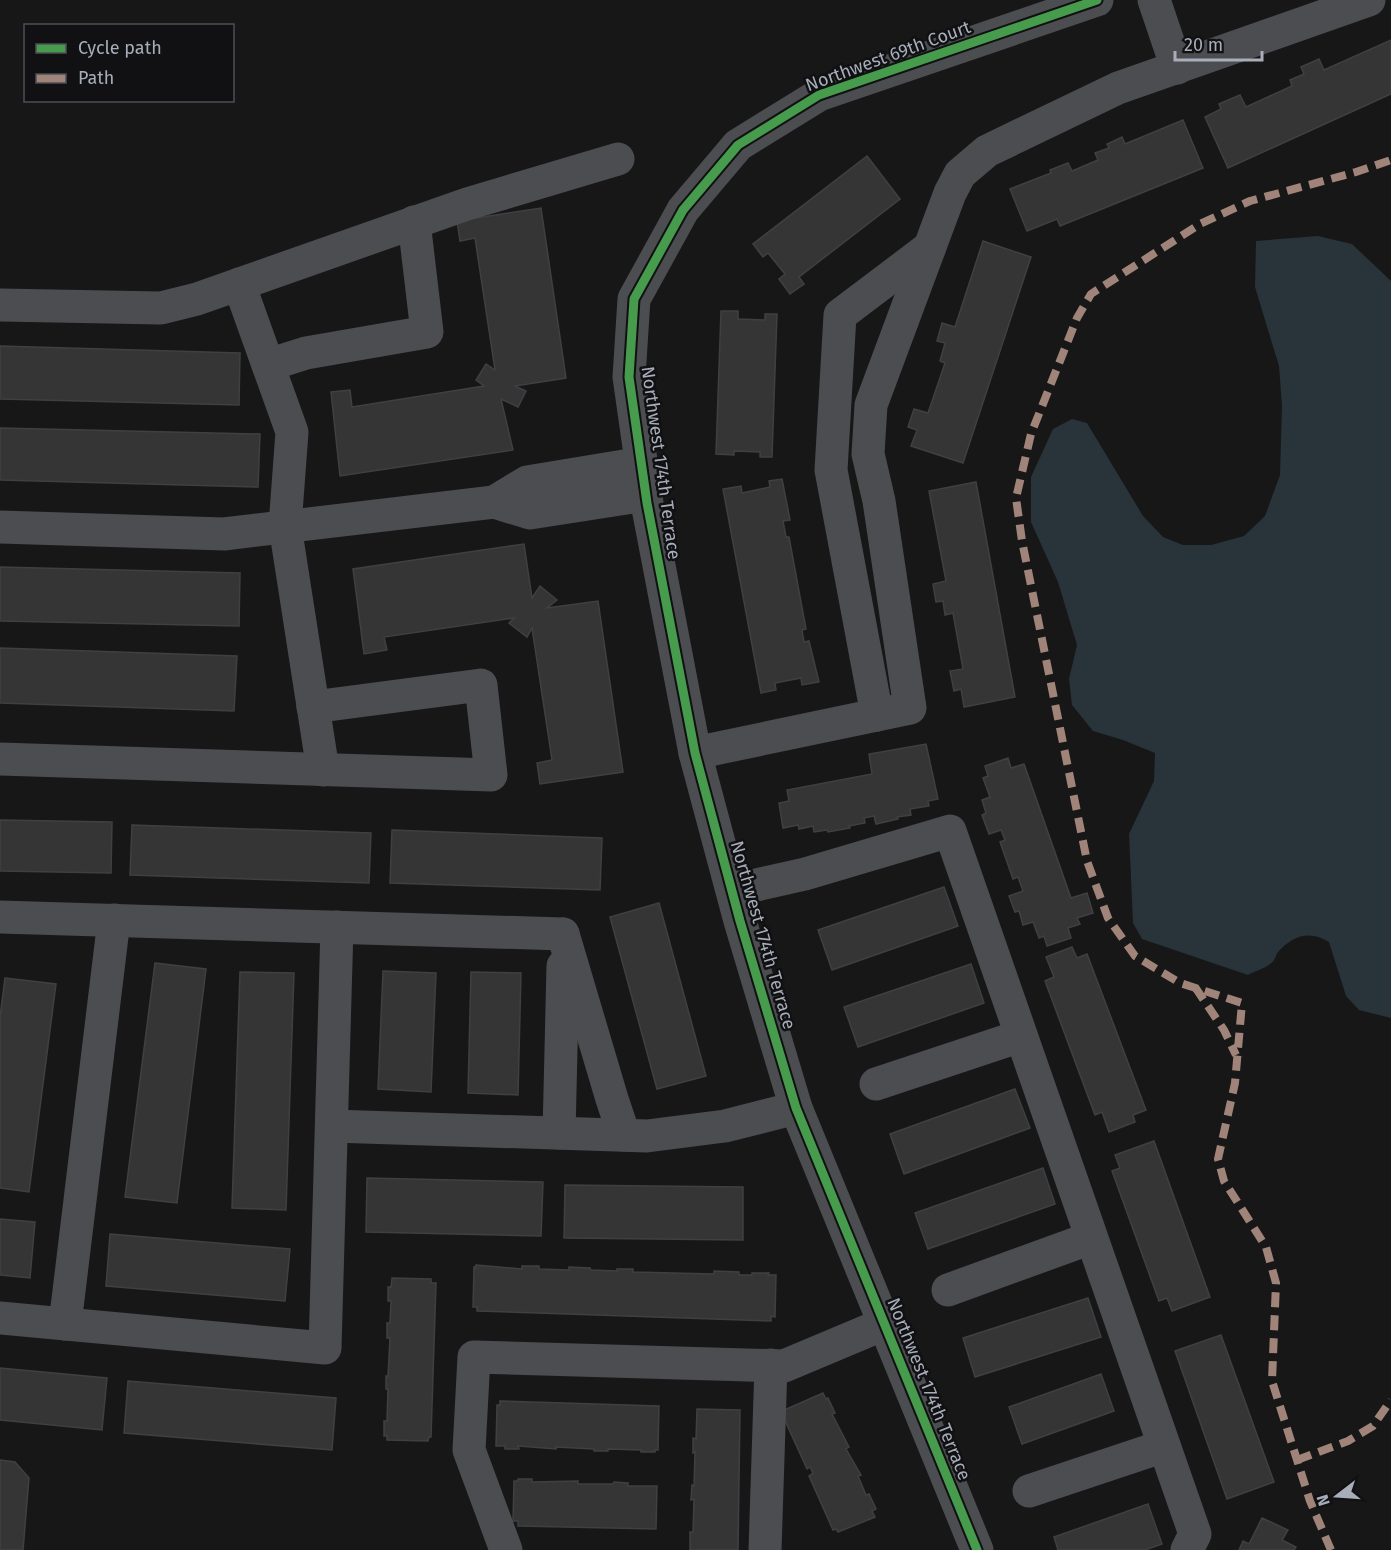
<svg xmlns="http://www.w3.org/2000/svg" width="1391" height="1550" viewBox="0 0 1391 1550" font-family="'Fira Sans',sans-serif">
	<rect width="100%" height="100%" fill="#171717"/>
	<path fill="#29333a" d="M1318 236 1352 244 1391 281V1018L1359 1010 1346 996 1329 942C1310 930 1293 935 1278 952 1275 956 1275 961 1270 964 1264 969 1255 971 1248 975L1142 939 1133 923 1129 834 1154 781 1155 753 1123 740 1093 731 1072 705 1069 679 1077 645 1058 582 1031 522V477L1053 429 1072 419 1087 423 1143 516 1163 537 1183 545H1211L1244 536 1265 516 1280 475 1282 406 1279 366 1255 287 1256 241Z"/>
	<g fill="#353536" stroke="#3f4043" stroke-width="1.5">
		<polygon points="1391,40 1391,94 1228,168 1205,117 1221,109 1219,104 1240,95 1246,107 1292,86 1290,80 1304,74 1301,67 1319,59 1324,70"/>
		<polygon points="1183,120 1203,168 1060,226 1057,219 1027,231 1010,189 1051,173 1050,170 1068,163 1072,171 1098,160 1095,153 1109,148 1107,144 1122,137 1125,144"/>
		<polygon points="867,156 900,199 799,277 804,284 790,294 779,279 785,274 768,253 763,257 753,244"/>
		<polygon points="541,208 566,378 515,386 526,391 518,407 501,399 513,450 340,476 331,392 350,390 352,407 484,386 476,380 486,364 495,370 475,238 460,241 457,221"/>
		<polygon points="983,241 1031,257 963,463 911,446 917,430 908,427 914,409 928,413 945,363 940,361 945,343 937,341 942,323 955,327"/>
		<polygon points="721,311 738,311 738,319 765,320 765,314 777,314 772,457 760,457 760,452 734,451 734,455 716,454"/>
		<polygon points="0,346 240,353 239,405 0,399"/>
		<polygon points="0,428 260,434 258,487 0,480"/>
		<polygon points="782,479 790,520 783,521 786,537 789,537 806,629 802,630 804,642 809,641 819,682 802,685 801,678 775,683 776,690 761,693 723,489 741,486 742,493 770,487 769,481"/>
		<polygon points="976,482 1015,697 964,707 961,689 954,691 950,671 963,669 953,613 945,615 943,601 936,602 933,584 946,581 929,491"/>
		<polygon points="524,544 532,598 540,586 557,600 547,608 598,601 623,772 540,784 537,763 552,760 532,628 527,637 509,623 514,618 384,637 387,650 364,654 353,569"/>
		<polygon points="0,567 240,573 239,626 0,621"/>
		<polygon points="0,648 237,656 234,711 0,703"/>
		<polygon points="926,744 938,799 928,801 929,806 910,809 911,815 897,817 898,819 876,824 874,816 864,818 865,823 849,826 850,828 828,832 827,830 814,832 813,826 799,829 798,825 783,828 779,803 789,801 787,790 872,774 869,754"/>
		<polygon points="1008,758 1011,768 1024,764 1071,898 1087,893 1093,913 1077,918 1080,924 1068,928 1071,938 1047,946 1044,936 1039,938 1033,922 1023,925 1019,911 1015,912 1009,896 1023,891 1018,877 1013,879 1000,842 1005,840 1001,830 989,834 982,815 986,813 982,800 990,797 983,778 988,776 985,766"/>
		<polygon points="0,820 112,822 111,873 0,871"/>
		<polygon points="132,825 371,833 369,883 130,875"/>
		<polygon points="392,830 602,838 600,890 390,883"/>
		<polygon points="944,887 958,926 832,970 818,930"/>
		<polygon points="659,903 706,1076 657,1089 610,917"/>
		<polygon points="1072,947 1077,958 1087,954 1146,1110 1133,1115 1135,1122 1109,1132 1102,1112 1095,1115 1045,981 1054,977 1046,957"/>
		<polygon points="155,963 206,969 177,1203 125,1197"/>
		<polygon points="971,964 984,1003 858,1047 844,1007"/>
		<polygon points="383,971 436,973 431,1092 378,1089"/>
		<polygon points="240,972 294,973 286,1210 232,1208"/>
		<polygon points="471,972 521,973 518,1095 468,1093"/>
		<polygon points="5,978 56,984 29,1192 0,1188 0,1017"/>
		<polygon points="1015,1089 1030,1128 904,1174 890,1134"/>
		<polygon points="1154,1141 1210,1297 1172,1311 1167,1298 1159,1301 1112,1171 1120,1168 1115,1155"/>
		<polygon points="1043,1168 1055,1204 928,1249 915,1213"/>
		<polygon points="367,1178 543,1182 541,1236 366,1232"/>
		<polygon points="565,1185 743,1187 743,1240 564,1238"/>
		<polygon points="0,1219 35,1222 30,1278 0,1275"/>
		<polygon points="110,1234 290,1249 285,1301 106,1286"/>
		<polygon points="476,1265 522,1269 522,1266 539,1266 539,1269 569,1270 569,1267 590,1268 591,1270 617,1271 617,1269 633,1269 633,1272 714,1274 714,1271 739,1272 739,1275 752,1275 752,1273 769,1273 768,1275 776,1275 775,1317 771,1316 771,1321 477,1311 477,1307 473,1307 474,1267 476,1268"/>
		<polygon points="392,1278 431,1279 431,1283 436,1283 431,1437 429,1437 428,1441 387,1440 387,1436 384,1436 384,1421 387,1421 388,1389 386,1389 386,1376 388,1376 390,1338 387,1338 387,1323 390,1323 391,1301 388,1301 388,1287 391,1287"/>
		<polygon points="1088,1298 1101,1337 975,1377 963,1338"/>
		<polygon points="1221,1335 1274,1482 1227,1499 1175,1351"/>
		<polygon points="0,1368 107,1378 102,1430 0,1420"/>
		<polygon points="1101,1374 1114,1411 1022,1444 1009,1407"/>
		<polygon points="128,1381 336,1398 332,1450 124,1433"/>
		<polygon points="823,1393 826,1399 828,1398 835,1413 832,1414 849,1447 846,1449 861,1475 858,1476 866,1495 869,1494 876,1509 872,1511 875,1517 838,1532 836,1529 833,1530 809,1476 813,1473 810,1467 807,1469 782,1414 784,1410"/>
		<polygon points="500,1401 659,1406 658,1450 655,1450 655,1452 641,1452 641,1450 608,1449 608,1451 594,1451 594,1449 556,1447 556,1449 518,1446 519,1449 505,1449 505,1446 496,1446 497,1405 500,1405"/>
		<polygon points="697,1409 740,1410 738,1550 690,1550 690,1532 693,1532 694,1499 691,1500 692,1485 694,1486 695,1452 693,1453 693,1438 696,1439"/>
		<polygon points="0,1460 15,1462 29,1478 23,1550 0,1550"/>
		<polygon points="518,1479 532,1479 532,1482 578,1481 578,1484 613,1484 614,1482 628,1483 628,1486 657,1486 656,1529 518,1526 518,1521 513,1521 514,1481 518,1481"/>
		<polygon points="1148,1504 1162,1544 1145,1550 1058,1550 1054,1537"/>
		<polygon points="1262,1518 1288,1530 1282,1540 1296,1547 1294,1550 1239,1550 1243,1541 1249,1544"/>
	</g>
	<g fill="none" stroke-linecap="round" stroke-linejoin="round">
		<g stroke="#4b4d50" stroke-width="33">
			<polyline points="1154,0 1177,68"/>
			<polyline points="239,284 292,432 285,526 323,770"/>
			<polyline points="0,305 161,308 197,299 467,204 618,159"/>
			<polyline points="268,365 306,353 427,332 414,222"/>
			<polyline points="494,502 527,482 642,463"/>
			<polyline points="0,527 224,534 494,502 530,513 646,495"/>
			<polyline points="877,715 831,470 840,315 930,247"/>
			<polyline points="695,753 910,708 879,501 868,454 871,405 950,193 960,174 987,151 1118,88 1369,0"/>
			<polyline points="0,759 491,775 481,685 313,707"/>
			<polyline points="734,890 805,874 950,831 1195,1534 1187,1550"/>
			<polyline points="0,917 563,934"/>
			<polyline points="563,934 612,1099 624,1135"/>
			<polyline points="876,1084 1021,1036"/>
			<polyline points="332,1126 647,1136 725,1126 796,1108"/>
			<polyline points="559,1133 563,966"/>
			<polyline points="948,1290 1091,1238"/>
			<polyline points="0,1318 325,1348 337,927"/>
			<polyline points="65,1324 114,920"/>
			<polyline points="1029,1491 1164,1446"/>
			<polyline points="506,1550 469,1450 474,1357 784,1366 884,1324"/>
			<polyline points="765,1550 771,1365"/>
			<polyline points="977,1550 796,1108 740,921 695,753 647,503 629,377 634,299 683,210 738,145 819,95 1097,0"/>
		</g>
		<g stroke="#a18479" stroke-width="8" stroke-dasharray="15 8" stroke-linecap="butt">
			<polyline points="1195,987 1224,1030 1236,1055"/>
			<polyline points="1297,1460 1348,1441 1373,1426 1391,1400"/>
			<polyline points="1331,1550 1310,1501 1272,1381 1276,1283 1266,1247 1224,1181 1218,1159 1235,1083 1242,1003 1180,983 1135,956 1108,918 1087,861 1022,541 1016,498 1031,434 1077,318 1091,294 1200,224 1250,201 1356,172 1391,160"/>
		</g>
		<g stroke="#111113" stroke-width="13">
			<polyline id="cycleway" points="977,1550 796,1108 740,921 695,753 647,503 629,377 634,299 683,210 738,145 819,95 1097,0"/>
		</g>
		<use href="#cycleway" stroke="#469c4c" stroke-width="9"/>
	</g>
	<g text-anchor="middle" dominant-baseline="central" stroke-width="5" stroke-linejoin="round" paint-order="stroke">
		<g font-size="18" fill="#a7adb9" stroke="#111113">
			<text transform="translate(888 56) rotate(-20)">Northwest 69th Court</text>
			<text transform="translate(661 463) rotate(82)">Northwest 174th Terrace</text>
			<text transform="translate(763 935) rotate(74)">Northwest 174th Terrace</text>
			<text transform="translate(929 1389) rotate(68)">Northwest 174th Terrace</text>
		</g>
	</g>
	<rect x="24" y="24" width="210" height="78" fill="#111113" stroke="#4d4f55" stroke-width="1.5"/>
	<rect x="36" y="44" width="30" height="9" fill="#469c4c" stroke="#4d4f55" stroke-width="1.5"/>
	<text x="78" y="54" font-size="18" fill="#a7adb9">Cycle path</text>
	<rect x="36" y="74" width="30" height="9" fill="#a18479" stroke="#4d4f55" stroke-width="1.5"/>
	<text x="78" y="84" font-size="18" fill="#a7adb9">Path</text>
	<g transform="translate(1337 1496) rotate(253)" stroke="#111113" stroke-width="4.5" paint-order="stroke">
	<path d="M0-4.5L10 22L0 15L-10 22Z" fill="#a7adb9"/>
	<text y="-9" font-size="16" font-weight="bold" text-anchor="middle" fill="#a7adb9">N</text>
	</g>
	<path d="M1175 51v9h87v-9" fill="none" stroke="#a7adb9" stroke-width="3"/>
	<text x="1184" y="51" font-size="18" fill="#a7adb9" stroke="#111113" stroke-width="4.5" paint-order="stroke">20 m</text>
</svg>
